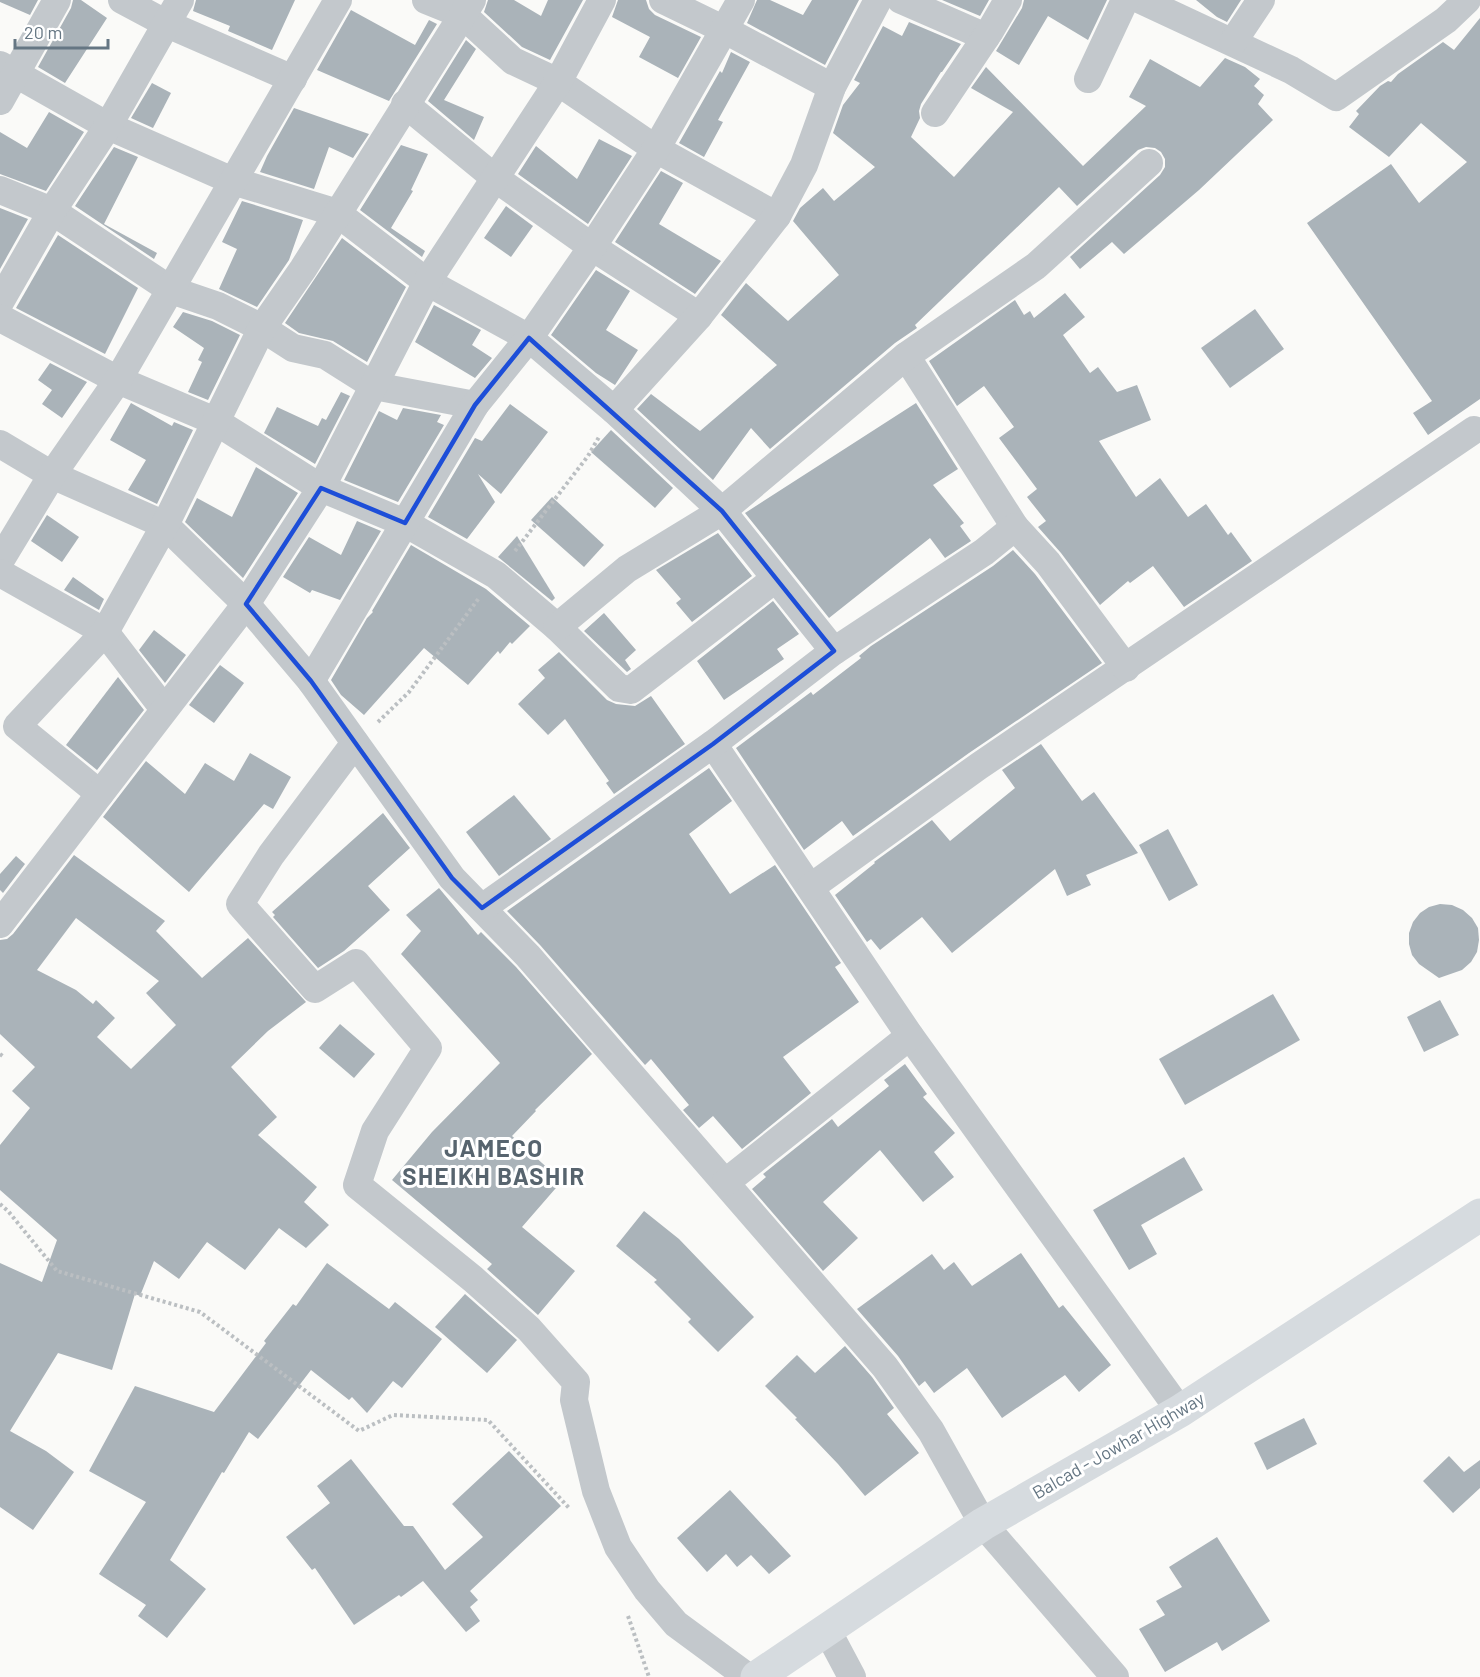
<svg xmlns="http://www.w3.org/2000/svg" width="1480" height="1677" viewBox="0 0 1480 1677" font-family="Barlow,sans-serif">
	<rect width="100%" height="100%" fill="#fafaf8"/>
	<g fill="#aab3b9" fill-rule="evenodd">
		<polygon points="0,0 38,0 30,15 0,2"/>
		<polygon points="73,0 81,0 107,18 65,83 38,67 71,8"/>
		<polygon points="196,0 295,0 272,50 228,31 230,26 193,11"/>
		<polygon points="488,0 514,0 541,16 548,0 583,0 550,60 522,47 484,12"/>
		<polygon points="618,0 646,0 649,9 655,15 701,37 678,78 639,57 650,37 612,17"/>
		<polygon points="757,0 770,0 803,15 812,0 859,0 825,65 747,23"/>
		<polygon points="942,0 989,0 980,16"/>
		<polygon points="1024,0 1107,0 1088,40 1048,16 1019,65 996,51 1022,8"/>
		<polygon points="1196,0 1241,0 1227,22 1217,17"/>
		<polygon points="351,10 415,45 429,20 437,24 389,101 317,70"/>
		<polygon points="1480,18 1480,399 1428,435 1413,413 1432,401 1307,223 1391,164 1419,203 1467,162 1421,123 1389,157 1349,127 1359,114 1356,111 1380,86 1388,81 1391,82 1398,74 1443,42 1454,50"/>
		<polygon points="909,22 961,44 942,72 941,72 921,104 919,111 920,118 911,137 954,177 1013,112 971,88 986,67 1083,166 1146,106 1129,97 1150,59 1200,87 1225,58 1245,67 1260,79 1254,86 1264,95 1258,104 1273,120 1199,190 1124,254 1112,242 1080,269 1070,257 1160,175 1165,167 1165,159 1161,152 1155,148 1146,147 1138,150 1077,206 1059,187 915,325 917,328 895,343 770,449 751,428 713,480 637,409 651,394 700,431 777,365 721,315 746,283 788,321 839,275 793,221 800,208 823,188 834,201 875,167 833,133 843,105 860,83 854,80 883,26 902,36"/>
		<polygon points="466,40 476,49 444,100 484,117 474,140 428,101"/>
		<polygon points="731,52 750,62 718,120 723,122 704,157 679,143 720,71 722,73"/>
		<polygon points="152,83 171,93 153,128 131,118"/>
		<polygon points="294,108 369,134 353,158 329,147 314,189 260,172 267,156"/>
		<polygon points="49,112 84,132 46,191 0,174 0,132 27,148"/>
		<polygon points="599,139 632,156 588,224 518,174 536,146 577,179"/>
		<polygon points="401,145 428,154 411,190 413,191 391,228 425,251 422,257 360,210"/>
		<polygon points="114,147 138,157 104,224 157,253 154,259 75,206"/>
		<polygon points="661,171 683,183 659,224 721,261 695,294 615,242"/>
		<polygon points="242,201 303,220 289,260 257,307 219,289 237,249 222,242"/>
		<polygon points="506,206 533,226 511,257 484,238"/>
		<polygon points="0,208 28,219 0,269"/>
		<polygon points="58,235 138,288 105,354 16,308"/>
		<polygon points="342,238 406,287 367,362 333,341 299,333 285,323"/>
		<polygon points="596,270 630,291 606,330 638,350 615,385 596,373 551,335"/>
		<polygon points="1065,293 1085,317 1063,335 1090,373 1098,367 1117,392 1137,385 1151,420 1099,441 1136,497 1160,478 1188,517 1206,504 1228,535 1231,532 1252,561 1184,607 1153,566 1130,583 1128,581 1100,605 1061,553 1038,527 1046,521 1027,497 1037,489 999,438 1014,427 984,386 957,406 929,361 1015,300 1024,315 1030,311 1034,318"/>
		<polygon points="434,305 481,330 472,345 492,358 475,378 415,342"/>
		<polygon points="1255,309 1284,349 1230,388 1201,348"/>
		<polygon points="183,312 212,321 240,335 208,400 188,392 202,362 198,360 204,348 173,327"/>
		<polygon points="50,363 87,382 62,418 42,404 52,390 38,380"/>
		<polygon points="341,392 350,396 315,464 264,433 277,407 318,426 322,418 326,420"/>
		<polygon points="131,403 172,426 174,422 193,430 157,504 128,490 146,460 110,440"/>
		<polygon points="916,403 958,469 933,485 964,523 960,526 971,541 945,558 930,538 829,618 745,513"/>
		<polygon points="510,404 548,432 501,494 478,474 495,502 467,539 428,517 475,438 482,441"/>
		<polygon points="403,408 441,415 437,422 444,425 398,502 344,480 379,411 397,420"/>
		<polygon points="611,430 673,488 655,508 591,452"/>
		<polygon points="256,467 298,493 243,578 185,522 197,498 232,517"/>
		<polygon points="552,497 604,545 584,567 531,520"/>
		<polygon points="47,515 79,537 62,562 31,541"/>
		<polygon points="357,521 381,531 340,600 312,590 310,593 283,577 309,537 341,555"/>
		<polygon points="718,533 752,576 692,622 676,603 681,599 656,570"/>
		<polygon points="517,536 555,598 552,601 498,557"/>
		<polygon points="411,545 486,589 530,626 512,644 510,642 500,654 498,651 468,685 424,648 364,715 341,695 331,680 367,618 373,612 372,611"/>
		<polygon points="1013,550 1035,574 1102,663 969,753 853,836 842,821 804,850 736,748 811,692 813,695 861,658 859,656 871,646 993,566"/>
		<polygon points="73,577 104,599 99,610 64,590"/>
		<polygon points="773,601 799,634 777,649 784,659 724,700 697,661"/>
		<polygon points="604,613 636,650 625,660 631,669 627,672 584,631"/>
		<polygon points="154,630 186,655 165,683 139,650"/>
		<polygon points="559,652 607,700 616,704 635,706 651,696 685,744 614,794 606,783 609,781 565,719 548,735 518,704 545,678 538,670"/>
		<polygon points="220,665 244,683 214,723 189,705"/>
		<polygon points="118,677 144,710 97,770 66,745"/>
		<polygon points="1041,744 1082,801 1094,792 1138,853 1086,875 1091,885 1067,896 1055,869 952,953 922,917 880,950 871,939 867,942 835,895 875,863 874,862 932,820 950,841 1015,788 1002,770"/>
		<polygon points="250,753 291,777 273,809 264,804 189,892 103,817 146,761 185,794 205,763 234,781"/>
		<polygon points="709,768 732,801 689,834 730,894 775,865 841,963 835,967 859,1002 783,1057 811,1093 742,1149 713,1116 699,1128 683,1110 689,1105 651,1059 645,1065 540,945 507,911"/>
		<polygon points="514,795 551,839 499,876 466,832"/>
		<polygon points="383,813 410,848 368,886 390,910 344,951 318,968 273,917 275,915 272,912"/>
		<polygon points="1168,829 1198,885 1169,901 1139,845"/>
		<path d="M74 855 165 921 156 931 202 978 248 938 306 1002 268 1031 231 1067 277 1117 258 1135 317 1187 304 1202 329 1225 306 1248 279 1228 245 1270 207 1242 179 1279 154 1261 140 1296 135 1294 112 1370 58 1353 10 1431 46 1451 74 1472 33 1530 0 1507V1263L42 1282 57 1240 0 1190V1145L30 1108 12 1091 35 1067 0 1034V940L7 939 13 934ZM76 918 159 981 146 993 176 1025 131 1069 97 1037 115 1018 96 1000 93 1004 76 990 37 970Z"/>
		<polygon points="16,856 25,864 3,893 0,890 0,874"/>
		<polygon points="439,888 478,935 481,932 516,967 592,1054 535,1110 536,1111 512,1136 562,1181 522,1227 575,1271 538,1315 487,1269 492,1264 392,1180 432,1132 500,1063 401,954 421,931 406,915"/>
		<polygon points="1440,904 1452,905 1463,910 1472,918 1478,928 1479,940 1477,952 1471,962 1462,970 1439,978 1419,964 1412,955 1409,944 1409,933 1413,922 1420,913 1429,907"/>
		<polygon points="1273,994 1300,1040 1185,1105 1159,1059"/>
		<polygon points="1440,1000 1459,1035 1424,1052 1407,1017"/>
		<polygon points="340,1024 375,1054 354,1078 319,1048"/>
		<polygon points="905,1064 927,1094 923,1097 955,1133 934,1152 954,1177 923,1202 880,1150 823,1202 858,1238 823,1271 752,1189 766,1177 763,1174 832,1119 838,1127 889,1086 884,1080"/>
		<polygon points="1184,1157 1203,1190 1141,1225 1157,1254 1129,1270 1093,1210"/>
		<polygon points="644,1211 679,1239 754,1317 718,1352 688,1322 691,1319 654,1282 657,1280 616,1246"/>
		<polygon points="1021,1253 1059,1308 1063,1305 1111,1365 1079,1392 1065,1375 1002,1418 967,1368 934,1393 925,1381 919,1386 898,1356 857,1309 932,1254 944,1270 954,1262 972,1286"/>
		<polygon points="327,1263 389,1309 395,1302 442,1339 402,1388 393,1381 367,1413 352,1397 349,1400 311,1370 258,1439 249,1432 224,1473 222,1472 170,1560 206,1589 167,1638 138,1616 146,1605 99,1574 146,1502 89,1471 135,1386 214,1412 266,1343 264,1341 293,1304 296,1306"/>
		<polygon points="465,1294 517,1340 487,1373 435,1327"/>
		<polygon points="845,1346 872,1377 894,1408 887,1414 919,1453 865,1496 838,1464 795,1419 797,1418 765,1386 797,1355 815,1373"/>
		<polygon points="1304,1418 1317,1444 1267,1470 1254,1443"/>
		<polygon points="509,1451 561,1506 470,1591 478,1600 470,1607 480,1621 466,1632 423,1581 401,1597 399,1595 354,1625 315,1568 312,1570 286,1537 330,1503 317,1486 351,1459 404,1526 413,1526 445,1570 483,1537 452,1504"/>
		<polygon points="1449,1456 1464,1472 1480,1460 1480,1488 1453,1513 1423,1481"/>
		<polygon points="730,1490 791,1556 769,1574 751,1555 737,1567 726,1554 707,1572 677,1538"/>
		<polygon points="1217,1537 1270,1621 1222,1651 1217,1642 1165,1672 1139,1629 1165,1615 1156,1601 1182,1587 1169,1567"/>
	</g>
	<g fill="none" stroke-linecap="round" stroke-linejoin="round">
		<g stroke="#bbbfc2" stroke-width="4" stroke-dasharray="3 3" stroke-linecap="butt">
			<polyline points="515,551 588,456 599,437"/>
			<polyline points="378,722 409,692 479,598"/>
			<polyline points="0,1054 4,1057"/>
			<polyline points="0,1204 8,1211 57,1271 200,1312 359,1431 393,1415 488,1420 569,1508"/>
			<polyline points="628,1616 649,1677"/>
		</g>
		<g stroke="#c3c8cc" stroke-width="28">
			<polyline points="122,0 167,24 293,79"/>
			<polyline points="426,0 463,15 513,61 558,82 656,149 777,216"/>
			<polyline points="663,0 725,30 832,87"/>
			<polyline points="901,0 986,37"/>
			<polyline points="1141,0 1291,70 1336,97 1446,20 1467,0"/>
			<polyline points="1233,42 1261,0"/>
			<polyline points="0,65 108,126 233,181 337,213 427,282 529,338 614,410 722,511 834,651"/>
			<polyline points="1088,79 1125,0"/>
			<polyline points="0,101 57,0"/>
			<polyline points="405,104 495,178 592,247 699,316"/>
			<polyline points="935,113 990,31 1008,0"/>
			<polyline points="0,190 52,211 171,290 218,306 262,328 293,348 325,355 374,386 475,405"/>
			<polyline points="0,302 52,211 108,126 180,0"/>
			<polyline points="0,318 118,380 215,421 321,488 405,523 496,575 557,627 619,688 631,690 775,579"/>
			<polyline points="906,356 1015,527"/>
			<polyline points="614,410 699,316 777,216 804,165 832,87 878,0"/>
			<polyline points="0,444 52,475 165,525 246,604 311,681 452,878 528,956 885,1367 931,1431 983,1524 1115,1677"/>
			<polyline points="0,561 52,475 118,380 338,0"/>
			<polyline points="0,573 105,632 164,709"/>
			<polyline points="557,627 627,569 722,511 906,356 1036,266 1149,163"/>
			<polyline points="311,681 475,405 529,338 592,247 656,149 741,0"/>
			<polyline points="355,743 271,855 240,904 315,989 356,963 428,1048 375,1131 357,1185 473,1279 529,1329 576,1382 574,1400 596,1491 618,1547 647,1590 676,1624 748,1677"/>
			<polyline points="713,744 910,1036 1180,1411"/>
			<polyline points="100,794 17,726 105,632 165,525 262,328 303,269 472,0"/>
			<polyline points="811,887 979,766 1474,430"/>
			<polyline points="482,908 713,744 834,651 984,552 1015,527 1048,563 1126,668"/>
			<polyline points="0,924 246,604 321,488 427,282 558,82 602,0"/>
			<polyline points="726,1182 910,1036"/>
			<polyline points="827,1630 852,1677"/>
		</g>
		<polyline stroke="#d6dbdf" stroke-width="33" points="757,1677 983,1524 1180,1411 1480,1215"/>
	</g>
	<path fill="none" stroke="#1d4ed8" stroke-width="4.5" stroke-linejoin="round" d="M529 338 722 511 834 651 713 744 482 908 452 878 311 681 246 604 321 488 405 523 475 405Z"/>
	<g text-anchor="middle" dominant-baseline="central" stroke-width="6" stroke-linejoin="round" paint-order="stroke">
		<g font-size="18" fill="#657683" stroke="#fff">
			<text transform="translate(1118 1445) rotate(-30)">Balcad - Jowhar Highway</text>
		</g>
		<g font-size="24" font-weight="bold" letter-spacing="1.5" fill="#57646e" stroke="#fff">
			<text x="494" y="1147">JAMECO<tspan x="494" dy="28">SHEIKH BASHIR</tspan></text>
		</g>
	</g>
	<path d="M15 39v9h93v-9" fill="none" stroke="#657683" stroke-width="3"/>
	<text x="24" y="39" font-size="18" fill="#657683" stroke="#ffffff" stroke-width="4.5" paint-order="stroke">20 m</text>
</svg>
